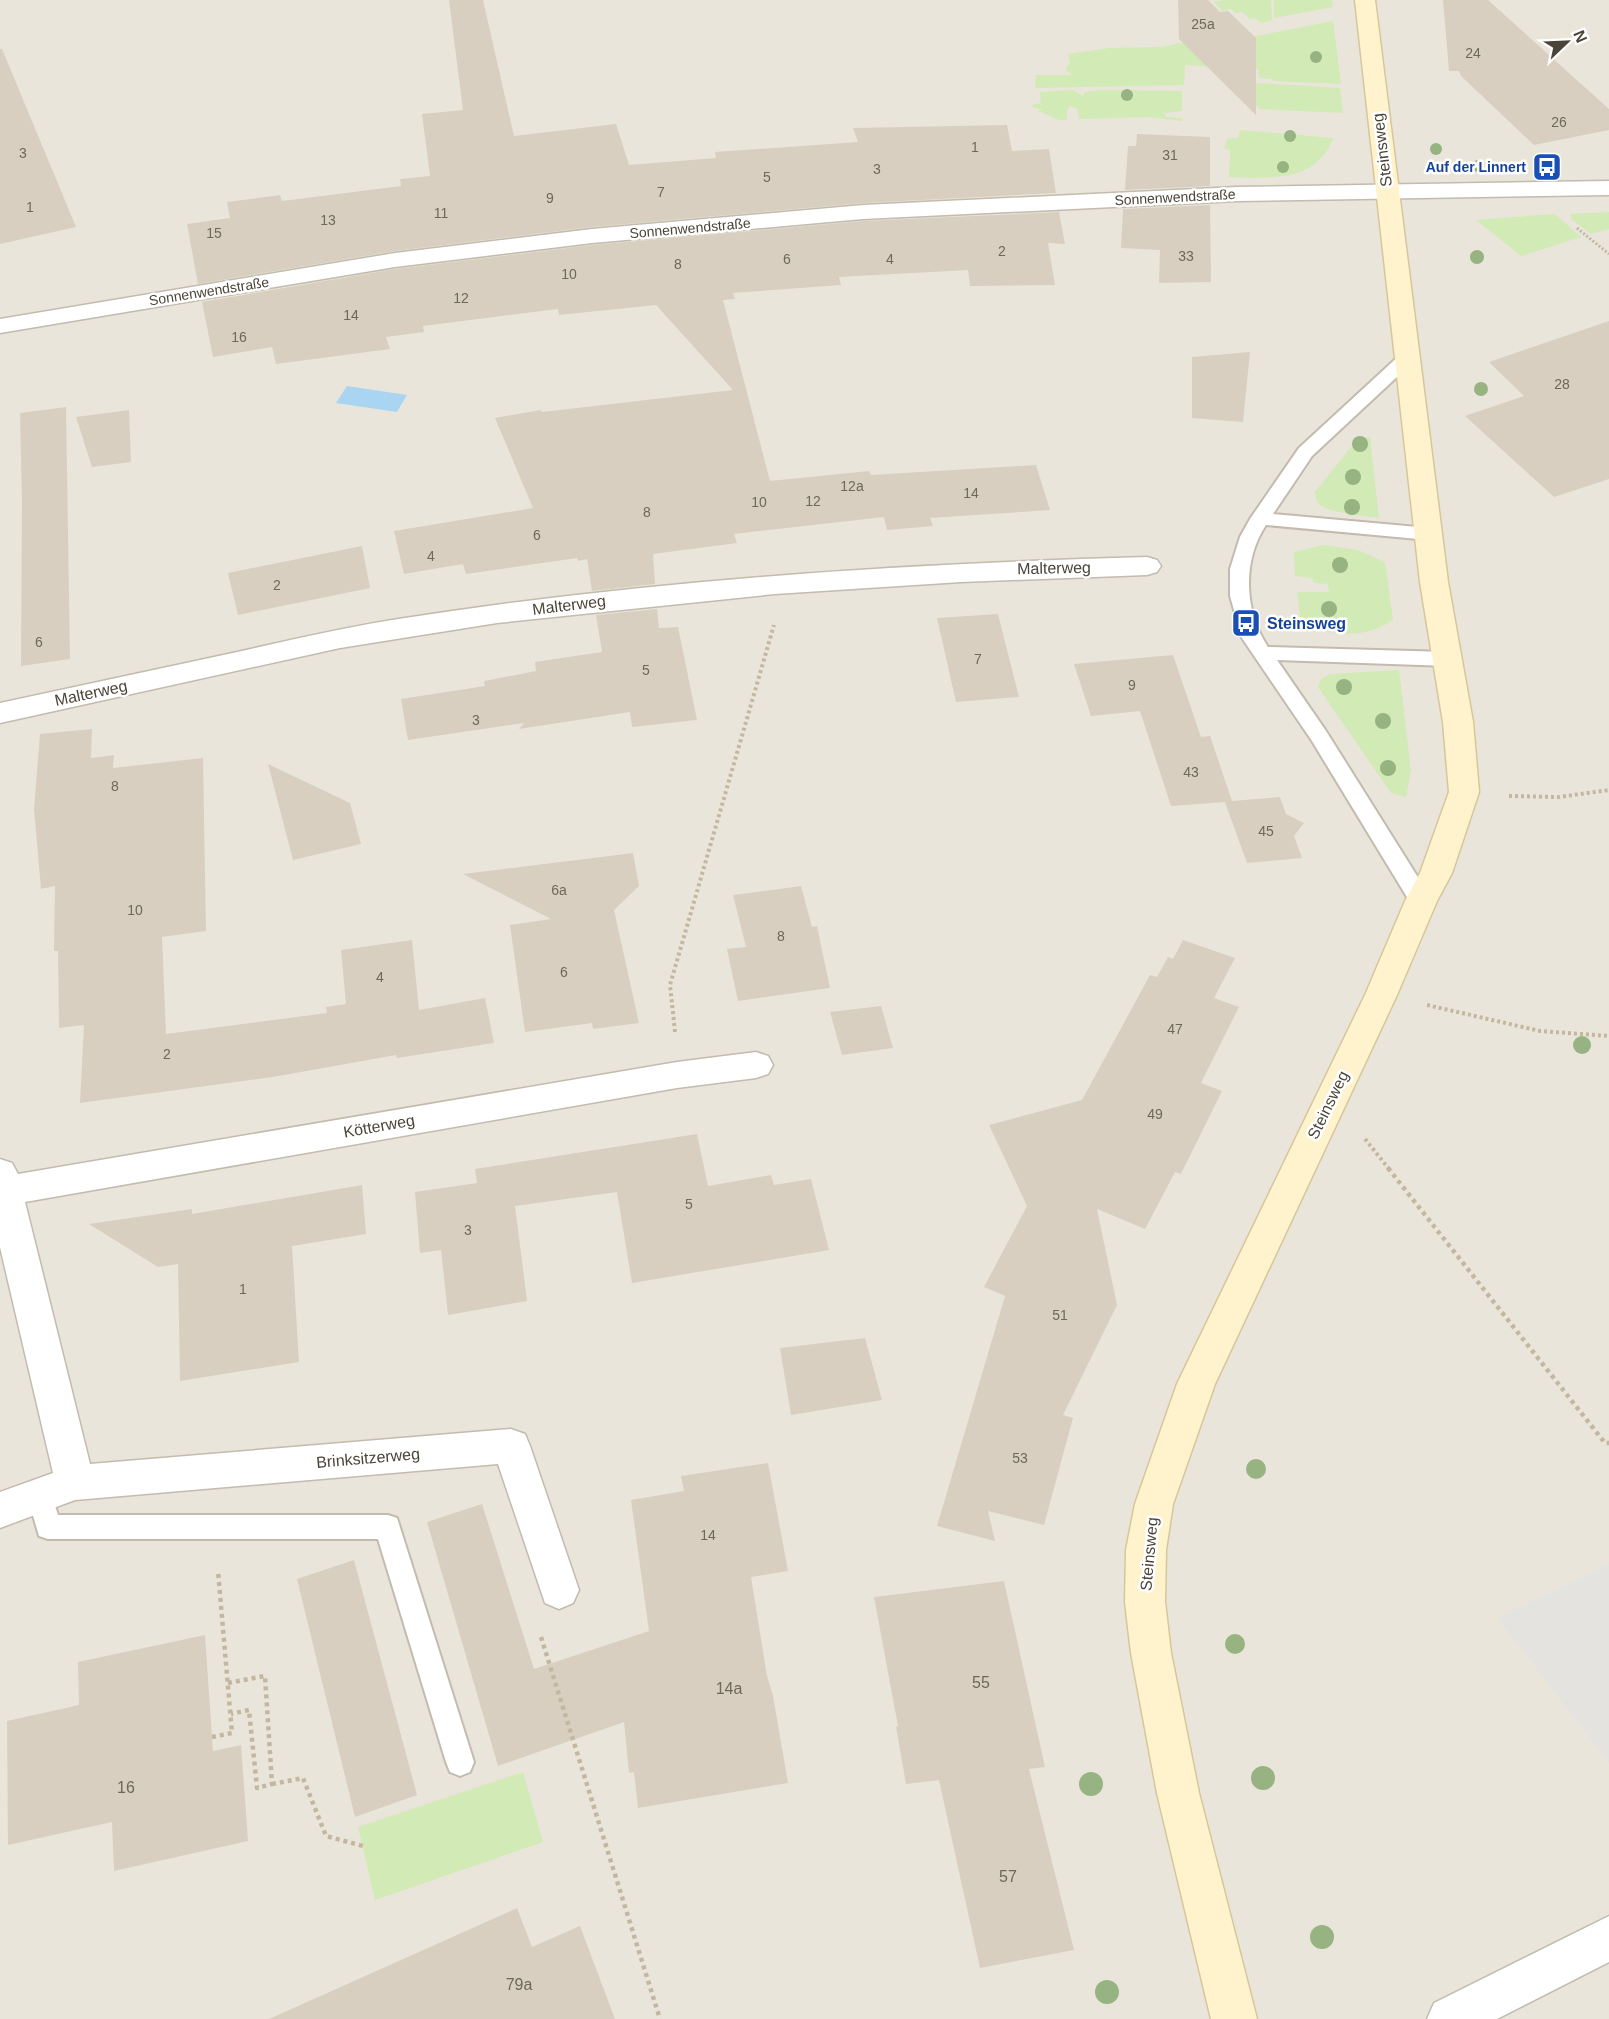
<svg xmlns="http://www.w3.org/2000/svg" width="1609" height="2019" viewBox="0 0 1609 2019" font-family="Arial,sans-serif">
	<rect width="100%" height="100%" fill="#f6f3ec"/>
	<rect fill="#eae5da" x="0" y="0" width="1609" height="2019"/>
	<g fill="#d2eab5">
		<polygon points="1224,0 1271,0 1272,20 1261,23 1255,18 1250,19 1242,12 1235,13 1231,9 1222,11 1214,2"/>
		<polygon points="1274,0 1332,0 1333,7 1274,18"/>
		<polygon points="1333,21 1341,84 1273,81 1273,79 1259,78 1258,69 1185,65 1184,85 1035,88 1036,75 1073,75 1065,70 1070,63 1068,54 1109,48 1161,47 1211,37 1226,42"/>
		<polygon points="1259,83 1340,88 1343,113 1259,109 1258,106 1251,106 1251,85"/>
		<polygon points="1073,90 1083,96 1085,92 1100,90 1182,91 1182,111 1164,113 1166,117 1182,118 1182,121 1149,117 1079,119 1078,109 1070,106 1067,110 1067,120 1059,120 1038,111 1043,109 1033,108 1032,105 1041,103 1040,92"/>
		<path d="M1240 130 1333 138C1317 184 1266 178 1229 177L1230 150 1224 149 1227 139 1238 138Z"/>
		<polygon points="1609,212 1609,229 1591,234 1572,220 1570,214"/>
		<polygon points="1555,214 1581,237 1521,256 1476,220"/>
		<path d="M1370 437 1379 518C1366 516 1330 513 1320 505 1316 502 1315 496 1315 492L1357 440Z"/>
		<path d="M1323 545 1358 550 1385 562 1393 620C1365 639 1331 637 1301 622L1297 592H1329L1328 584 1314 583 1312 578 1295 576 1294 552Z"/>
		<polygon points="1399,670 1411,770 1406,797 1391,793 1318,687 1321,679 1330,674"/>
		<polygon points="523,1772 543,1842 375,1900 358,1827"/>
	</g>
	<polygon fill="#e5e3e0" points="1609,1564 1609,1763 1497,1618"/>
	<polygon fill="#a9d4f2" points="347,386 407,395 397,412 336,403"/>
	<g fill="#d8cfc1">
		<polygon points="449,0 483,0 514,136 616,124 629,165 716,158 715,152 858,142 853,128 1007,125 1012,151 1049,149 1056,193 863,203 592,227 395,251 198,284 187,224 230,218 227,202 280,195 282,201 401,186 400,179 430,176 422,114 463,110"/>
		<polygon points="1178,0 1208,0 1220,12 1228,11 1256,38 1256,115 1179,39"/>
		<polygon points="1443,0 1488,0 1609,109 1609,130 1534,145 1461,76 1459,71 1449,71"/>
		<polygon points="0,49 2,49 76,227 0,244"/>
		<polygon points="1137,134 1210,137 1210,186 1125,190 1128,146 1136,146"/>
		<polygon points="1210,205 1211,282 1159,283 1160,250 1121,248 1123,209"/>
		<polygon points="1059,212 1065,244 1048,243 1055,285 970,286 968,270 839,277 841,285 733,293 735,299 723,300 770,481 869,471 871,475 1036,465 1050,510 930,518 933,526 887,530 884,517 734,534 737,543 653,554 655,584 592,591 587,559 578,561 577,558 466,574 463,564 404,574 394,531 533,508 495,418 540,410 542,412 733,390 656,305 559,315 558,309 423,326 424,332 386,337 390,349 276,364 272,347 213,357 202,302 395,269 592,245 863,221"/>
		<polygon points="1609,321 1609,479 1554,497 1465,416 1524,396 1489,362"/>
		<polygon points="1250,352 1243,422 1192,418 1192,357"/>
		<polygon points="66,407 70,659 21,666 22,502 20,413"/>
		<polygon points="129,410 131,462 92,467 76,417"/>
		<polygon points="362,546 370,588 238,615 228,573"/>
		<polygon points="657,609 659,628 678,627 697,720 632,727 630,712 519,729 524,723 408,740 401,699 485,686 484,681 536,671 535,662 602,652 596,615"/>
		<polygon points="998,614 1019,697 956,702 937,618"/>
		<polygon points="1173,655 1201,737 1210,736 1232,801 1280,797 1286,814 1304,823 1294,836 1302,858 1247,863 1225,802 1171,806 1140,711 1091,716 1074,664"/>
		<polygon points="92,729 91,758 114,755 113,768 203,758 206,931 162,937 166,1034 327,1013 326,1007 346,1004 341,950 412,940 419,1010 485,998 494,1043 397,1058 396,1055 273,1077 80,1103 84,1025 59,1028 58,951 54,951 55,886 41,889 34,809 40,734"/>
		<polygon points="268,764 350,803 361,844 293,860"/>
		<polygon points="633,853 639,886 614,910 639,1023 593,1029 592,1023 525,1032 510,925 551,919 463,874"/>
		<polygon points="801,886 812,927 817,926 830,988 738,1001 727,949 746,947 733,895"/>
		<polygon points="1183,940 1235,958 1214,998 1239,1007 1201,1083 1222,1091 1181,1174 1175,1172 1145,1229 1097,1209 1117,1305 1063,1415 1073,1418 1044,1525 988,1511 995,1541 937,1526 1005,1296 984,1287 1027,1206 989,1125 1082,1100 1150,975 1157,977 1168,957 1173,959"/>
		<polygon points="881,1006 893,1048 842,1055 830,1012"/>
		<polygon points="697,1134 708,1186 771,1175 774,1185 811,1179 829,1250 632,1283 617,1192 515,1206 527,1301 448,1315 441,1250 420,1253 415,1192 477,1183 475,1169"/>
		<polygon points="362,1185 366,1234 292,1246 299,1362 180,1381 178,1264 158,1267 89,1224 192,1209 192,1214"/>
		<polygon points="865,1338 882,1400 791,1415 780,1348"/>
		<polygon points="768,1463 788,1571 751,1577 767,1676 773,1696 788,1783 638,1808 634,1772 629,1773 624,1722 498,1766 427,1522 482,1504 534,1669 649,1631 631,1500 684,1491 681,1476"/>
		<polygon points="354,1560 417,1795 355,1817 297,1579"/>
		<polygon points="1004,1581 1045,1767 1029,1769 1074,1950 980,1968 939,1780 906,1784 896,1727 898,1726 874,1597"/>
		<polygon points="205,1635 213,1751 241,1745 248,1841 114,1871 112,1822 8,1845 7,1721 79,1705 78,1662"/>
		<polygon points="517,1908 532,1947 580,1926 615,2019 269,2019"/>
	</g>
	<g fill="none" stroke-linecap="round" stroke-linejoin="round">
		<g stroke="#c2bbae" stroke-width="4">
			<g id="service">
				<path d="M1407 353 1413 354 1416 358 1413 362 1312 456 1273 514 1429 528 1436 530 1438 534 1436 538 1429 540 1266 525C1242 561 1244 611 1268 647L1448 652 1455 654 1458 659 1455 664 1448 666 1277 660 1326 731 1429 895 1432 901 1429 907 1421 909 1413 907 1312 741 1242 638 1230 596V569L1240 537 1250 519 1299 448 1401 354Z"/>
				<polygon points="40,1483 49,1487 58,1515 388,1515 397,1518 474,1762 470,1772 460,1776 450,1772 446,1762 378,1539 48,1539 39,1536 27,1495 31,1487"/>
			</g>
		</g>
		<g stroke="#c2bbae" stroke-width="3">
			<g id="minor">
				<polygon points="1609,181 1609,195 1237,201 863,219 592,243 395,267 0,333 0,319 395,253 592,229 863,205 1237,187"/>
				<path d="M1147 557 1157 560 1161 566 1157 572 1147 575 961 582 775 594 497 623 340 648 0 723V703C76 687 152 670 228 654 286 641 345 627 405 618 650 580 899 564 1147 557Z"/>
				<polygon points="756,1052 768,1056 773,1065 768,1074 756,1078 677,1088 25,1202 90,1464 511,1429 525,1434 530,1446 579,1590 573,1603 559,1609 545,1603 498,1464 75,1500 0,1528 0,1492 53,1473 0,1247 0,1159 12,1163 18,1174 677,1062"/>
				<polygon points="1609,1916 1609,1962 1497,2019 1427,2019 1434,2003"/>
			</g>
		</g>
		<g stroke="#d6c79b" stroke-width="3">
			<polygon id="secondary" points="1355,0 1375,0 1448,582 1473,722 1479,792 1452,873 1437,901 1397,995 1215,1384 1173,1504 1166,1550 1165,1602 1171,1653 1199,1793 1257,2019 1211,2019 1157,1793 1131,1653 1125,1602 1126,1550 1135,1504 1177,1384 1365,995 1405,901 1420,873 1449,792 1443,722 1420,582"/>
		</g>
		<polyline stroke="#c4b79f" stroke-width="3" stroke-dasharray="2 2" stroke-linecap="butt" points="1577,228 1609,254"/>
		<g stroke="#c4b79f" stroke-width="4" stroke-dasharray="3 3" stroke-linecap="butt">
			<polyline points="1509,796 1559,797 1609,790"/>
			<polyline points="1427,1005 1540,1031 1609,1036"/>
			<polyline points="675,1032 670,985 774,625"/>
			<polyline points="1365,1139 1389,1169"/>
		</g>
		<g stroke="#c4b79f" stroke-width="4.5" stroke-dasharray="4 4" stroke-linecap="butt">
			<polyline points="1388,1168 1605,1443 1609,1443"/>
			<polyline points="541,1637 660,2019"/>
			<polyline points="228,1683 265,1676 272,1784 257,1788 249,1710 231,1714"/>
			<polyline points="212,1737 232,1733 218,1571"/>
			<polyline points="272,1784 303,1778 326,1836 363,1846"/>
		</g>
		<use href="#service" fill="#fff" fill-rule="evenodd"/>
		<use href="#minor" fill="#fff" fill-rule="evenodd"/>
		<use href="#secondary" fill="#fff3cd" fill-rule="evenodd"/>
	</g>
	<g fill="#97b381">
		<circle cx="1316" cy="57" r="6"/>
		<circle cx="1127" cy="95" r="6"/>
		<circle cx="1290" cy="136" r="6"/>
		<circle cx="1436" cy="149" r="6"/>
		<circle cx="1478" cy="166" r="6"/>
		<circle cx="1283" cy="167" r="6"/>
		<circle cx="1477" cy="257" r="7"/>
		<circle cx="1481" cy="389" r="7"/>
		<circle cx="1360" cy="444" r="8"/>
		<circle cx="1353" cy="477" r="8"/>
		<circle cx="1352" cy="507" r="8"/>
		<circle cx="1340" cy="565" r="8"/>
		<circle cx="1329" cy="609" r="8"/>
		<circle cx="1344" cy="687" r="8"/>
		<circle cx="1383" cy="721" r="8"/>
		<circle cx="1388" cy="768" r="8"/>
		<circle cx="1582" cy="1045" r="9"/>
		<circle cx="1256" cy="1469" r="10"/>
		<circle cx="1235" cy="1644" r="10"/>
		<circle cx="1263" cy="1778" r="12"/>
		<circle cx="1091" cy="1784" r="12"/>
		<circle cx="1322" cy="1937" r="12"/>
		<circle cx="1107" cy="1992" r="12"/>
	</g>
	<defs>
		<g id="bus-square" transform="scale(1.5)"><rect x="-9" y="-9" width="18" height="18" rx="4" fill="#1a4fb4" stroke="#fff"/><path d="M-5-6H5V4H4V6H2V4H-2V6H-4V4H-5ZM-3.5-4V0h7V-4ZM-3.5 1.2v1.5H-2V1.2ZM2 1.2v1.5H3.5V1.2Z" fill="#fff"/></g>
	</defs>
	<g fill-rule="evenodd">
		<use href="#bus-square" x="1547" y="167"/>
		<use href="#bus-square" x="1246" y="623"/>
	</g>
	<g text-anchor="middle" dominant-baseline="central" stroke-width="5" stroke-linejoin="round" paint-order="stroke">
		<g font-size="14" fill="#6e675b">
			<text x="1203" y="24">25a</text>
			<text x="1473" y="53">24</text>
			<text x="1559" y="122">26</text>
			<text x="975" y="147">1</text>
			<text x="23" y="153">3</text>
			<text x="1170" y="155">31</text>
			<text x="877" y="169">3</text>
			<text x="767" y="177">5</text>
			<text x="661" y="192">7</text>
			<text x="550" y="198">9</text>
			<text x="30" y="207">1</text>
			<text x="441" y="213">11</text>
			<text x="328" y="220">13</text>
			<text x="214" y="233">15</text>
			<text x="1002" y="251">2</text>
			<text x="1186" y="256">33</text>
			<text x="787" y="259">6</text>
			<text x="890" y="259">4</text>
			<text x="678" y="264">8</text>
			<text x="569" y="274">10</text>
			<text x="461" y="298">12</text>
			<text x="351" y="315">14</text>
			<text x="239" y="337">16</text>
			<text x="1562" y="384">28</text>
			<text x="852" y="486">12a</text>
			<text x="971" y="493">14</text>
			<text x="813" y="501">12</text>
			<text x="759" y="502">10</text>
			<text x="647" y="512">8</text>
			<text x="537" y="535">6</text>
			<text x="431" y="556">4</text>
			<text x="277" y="585">2</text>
			<text x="39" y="642">6</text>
			<text x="978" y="659">7</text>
			<text x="646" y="670">5</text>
			<text x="1132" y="685">9</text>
			<text x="476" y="720">3</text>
			<text x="1191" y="772">43</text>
			<text x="115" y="786">8</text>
			<text x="1266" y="831">45</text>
			<text x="559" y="890">6a</text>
			<text x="135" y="910">10</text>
			<text x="781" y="936">8</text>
			<text x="564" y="972">6</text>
			<text x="380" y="977">4</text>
			<text x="1175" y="1029">47</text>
			<text x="167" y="1054">2</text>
			<text x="1155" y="1114">49</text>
			<text x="689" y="1204">5</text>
			<text x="468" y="1230">3</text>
			<text x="243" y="1289">1</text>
			<text x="1060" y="1315">51</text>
			<text x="1020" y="1458">53</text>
			<text x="708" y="1535">14</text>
		</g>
		<g font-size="14" font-weight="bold" fill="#164399" stroke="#fff" text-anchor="end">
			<text x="1526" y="167">Auf der Linnert</text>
		</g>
		<g font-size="14" fill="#4b4439" stroke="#fff">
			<text transform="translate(1175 197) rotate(-3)">Sonnenwendstraße</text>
			<text transform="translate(690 228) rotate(-5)">Sonnenwendstraße</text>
			<text transform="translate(209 291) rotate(-9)">Sonnenwendstraße</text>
		</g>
		<g font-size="16" fill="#4b4439" stroke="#fff">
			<text transform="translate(1382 150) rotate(-97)">Steinsweg</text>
			<text transform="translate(1054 568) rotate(-1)">Malterweg</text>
			<text transform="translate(569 605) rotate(-7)">Malterweg</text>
			<text transform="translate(91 693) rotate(-12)">Malterweg</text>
			<text transform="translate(1328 1105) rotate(-64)">Steinsweg</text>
			<text transform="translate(379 1126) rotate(-10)">Kötterweg</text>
			<text transform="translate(368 1458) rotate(-5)">Brinksitzerweg</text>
			<text transform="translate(1149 1554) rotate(-85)">Steinsweg</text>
		</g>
		<g font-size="16" font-weight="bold" fill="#164399" stroke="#fff" text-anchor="start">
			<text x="1267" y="623">Steinsweg</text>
		</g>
		<g font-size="16" fill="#6e675b">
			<text x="981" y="1682">55</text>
			<text x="729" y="1688">14a</text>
			<text x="126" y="1787">16</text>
			<text x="1008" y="1876">57</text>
			<text x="519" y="1984">79a</text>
		</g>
	</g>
	<g transform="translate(1567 42) rotate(67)" stroke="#ffffff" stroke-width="4.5" paint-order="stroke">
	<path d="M0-4.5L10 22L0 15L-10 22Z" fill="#4b4439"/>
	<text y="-9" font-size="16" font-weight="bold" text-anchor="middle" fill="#4b4439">N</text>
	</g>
</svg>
